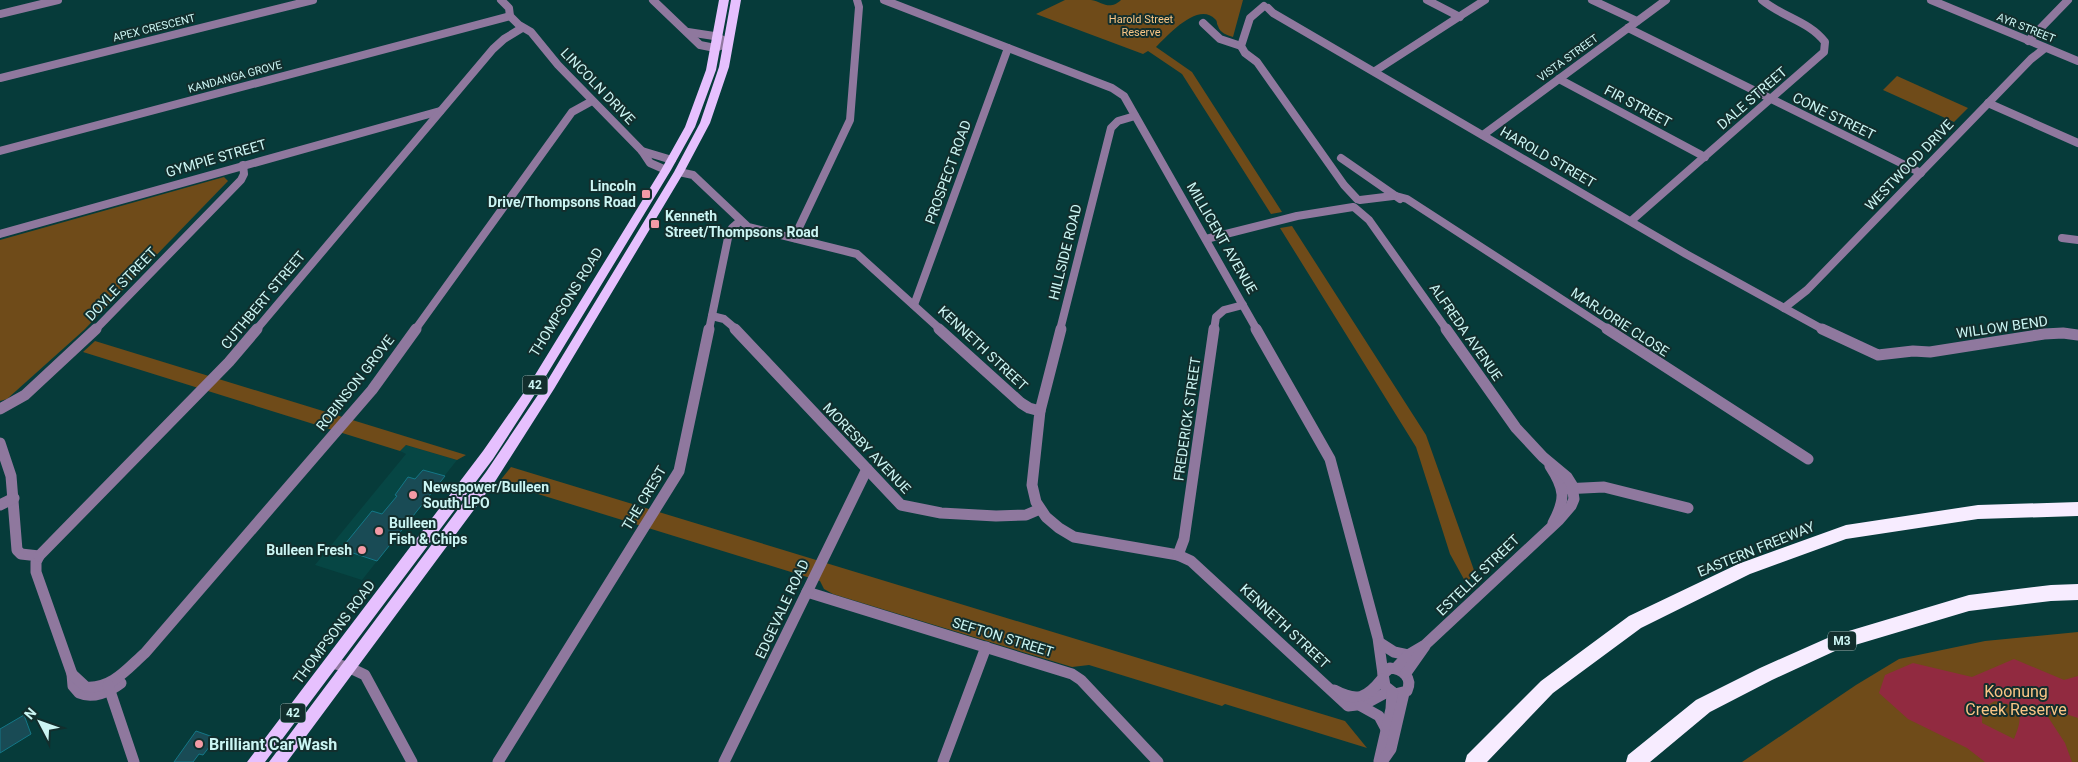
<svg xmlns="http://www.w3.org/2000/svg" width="2078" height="762" viewBox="0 0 2078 762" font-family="Roboto,sans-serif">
	<rect width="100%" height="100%" fill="#063b3a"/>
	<polygon fill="#064644" points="406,445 457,460 362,580 315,565 406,454 400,451"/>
	<g fill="#6f4b19">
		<path d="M1065 0C1073 0 1083 0 1091 0 1103 2 1109 11 1121 0H1243L1233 37C1227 35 1220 33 1218 26 1216 22 1218 22 1215 19 1198 1 1167 36 1156 47L1192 72 1282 212 1271 214 1182 74 1148 51 1143 54 1036 14Z"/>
		<polygon points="1897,76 1968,108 1954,122 1883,90"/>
		<polygon points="224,177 228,181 84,330 7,399 0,401 0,240"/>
		<polygon points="1292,226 1426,435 1475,573 1466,583 1450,554 1416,447 1280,228"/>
		<polygon points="95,341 466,455 457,460 406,445 400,451 83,352"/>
		<polygon points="511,467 1345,721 1367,748 1225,704 1222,706 1089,665 1072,667 833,594 824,589 820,581 499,482"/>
		<polygon points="2078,632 2078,762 1742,762 1856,685 1899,659 1985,641"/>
	</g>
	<path fill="#912a40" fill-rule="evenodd" d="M2014 659 2064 680 2078 676V718L2066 714H2046L2065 743 2072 762H1985L1967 748 1908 719 1879 693 1885 675 1913 663 1972 677ZM1995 701 2015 706C2023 717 2019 726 2014 739L1982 723V708Z"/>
	<g fill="#194b55" stroke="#147787">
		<polygon points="423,470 445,476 377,561 341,549 372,511 382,514 397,496 395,495 408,477 415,479"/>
		<polygon points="24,715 31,734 0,753 0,729"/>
		<polygon points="196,731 216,738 203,755 199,754 193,762 174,762"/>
	</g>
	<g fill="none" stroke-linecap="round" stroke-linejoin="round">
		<g stroke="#8f789e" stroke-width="8">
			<polyline points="501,0 509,8 510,16 519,25 531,32 558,65 642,151 650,163 666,170"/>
			<polyline points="653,0 700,45 715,48 728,43"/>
			<polyline points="884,0 1112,88 1124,96 1257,330"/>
			<polyline points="1427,0 1460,17"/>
			<polyline points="1592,0 1637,21"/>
			<polyline points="1264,6 1250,18 1241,46 1245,53 1257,62 1344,185 1357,199"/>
			<polyline points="1268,8 1273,13 1686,254 1824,330"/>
			<polyline points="0,14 58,0"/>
			<polyline points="1203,23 1220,39 1241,46"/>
			<polyline points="1628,28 1921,173"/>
			<polyline points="688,32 714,36 723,40"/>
			<polyline points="2028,41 2068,0"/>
			<polyline points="1375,71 1485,0"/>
			<polyline points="0,78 313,0"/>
			<polyline points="1559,79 1705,157"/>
			<polyline points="1988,103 2078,143"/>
			<polyline points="1483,135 1666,0"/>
			<polyline points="0,151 510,16"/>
			<polyline points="642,151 672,160"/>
			<polyline points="1341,158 1400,199"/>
			<polyline points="679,172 693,175 748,227 857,254 941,330"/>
			<polyline points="1396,196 1407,199 1609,330"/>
			<polyline points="1360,200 1393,196"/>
			<polyline points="1355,208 1369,220 1447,330"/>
			<path d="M1631 221 1824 52 1825 42C1809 21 1782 17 1762 0"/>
			<polyline points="0,234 440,111"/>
			<polyline points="794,238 850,120 859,7 857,0"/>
			<polyline points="2062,238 2078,240"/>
			<polyline points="1206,239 1297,216 1353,207"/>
			<polyline points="914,305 1008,48"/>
			<polyline points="1784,308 1807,290 2031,59 2045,48"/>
			<polyline points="712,316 724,319 737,330"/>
			<polyline points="95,330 241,180 244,174 243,165"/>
			<polyline points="256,330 493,49 504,39 522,28"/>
			<polyline points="415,330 572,112 592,101"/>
			<polyline points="709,330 728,238 732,228 740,221"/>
			<polyline points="1060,330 1111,128 1118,121 1135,116"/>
			<polyline points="1214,330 1216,317 1224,310 1243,305"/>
		</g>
		<g stroke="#8f789e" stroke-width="11">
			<polyline points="735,329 901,505 941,513 996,516 1026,515 1040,509"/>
			<polyline points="939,329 1021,403 1029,408 1040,411 1032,485 1036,502 1046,517 1059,528 1074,537 1178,555 1191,561 1348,706 1365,704 1389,691"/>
			<polyline points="1256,329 1330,459 1378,638 1383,674"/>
			<polyline points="1607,329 1808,459"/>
			<polyline points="1822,329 1878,355 1913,351 1930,352 2044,334 2063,333 2078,335"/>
			<polyline points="0,409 25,395 96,329"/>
			<polyline points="1040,411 1061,329"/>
			<path d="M0 443 11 476 17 550 21 554 39 556 36 562V572L72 674 73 686 79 693C93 699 109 692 121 683"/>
			<path d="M1550 466C1565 489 1566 499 1553 523"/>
			<polyline points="1563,489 1604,487 1688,508"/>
			<polyline points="0,505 14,498"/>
			<polyline points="1178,555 1184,539 1214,329"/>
			<polyline points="39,556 229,362 257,329"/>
			<polyline points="807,592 1072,674 1081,680 1158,762"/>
			<polyline points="1380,643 1394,652 1408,655"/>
			<polyline points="331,663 348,667 365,675 412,762"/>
			<path d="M1390 668C1403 669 1413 678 1407 691L1395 694 1385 686 1383 674Z"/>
			<polyline points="1396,668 1408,655 1425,645 1559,520 1571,506 1574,499 1572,485 1567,477 1543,457 1516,428 1446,329"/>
			<polyline points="1406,673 1425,646"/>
			<path d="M72 674 86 687C112 689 127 669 145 653L372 390 416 329"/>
			<polyline points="108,685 134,762"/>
			<path d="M1334 690C1357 702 1366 699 1382 679"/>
			<polyline points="1361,706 1379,716 1387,731"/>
			<polyline points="1379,761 1391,709 1392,692"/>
			<polyline points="498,762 679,471 709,329"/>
			<polyline points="724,762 867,469"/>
			<polyline points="943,762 986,647"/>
			<polyline points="1382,762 1391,749 1404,693"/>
		</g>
		<polyline stroke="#8f789e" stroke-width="8" points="1931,0 2078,61"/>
		<g fill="#e6c0fe" fill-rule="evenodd">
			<polygon points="719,0 729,0 716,70 695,127 671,170 535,394 493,459 265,762 247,762 483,451 527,388 661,170 685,127 706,70"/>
			<polygon points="731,0 741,0 729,67 710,123 684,172 554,389 496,480 287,762 269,762 486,472 546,383 674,172 700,123 719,67"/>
		</g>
		<g fill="#f7ecff" fill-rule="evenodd">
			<polygon points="2078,502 2078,516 1978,519 1846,539 1750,574 1641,628 1553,693 1487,762 1465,762 1467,755 1541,681 1629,616 1738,564 1846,525 1978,505"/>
			<polygon points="2078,584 2078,600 2051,601 1969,611 1835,651 1772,680 1710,712 1650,762 1626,762 1628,755 1696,700 1760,668 1832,636 1969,595 2051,585"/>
		</g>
	</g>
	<g fill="#f49aa5" stroke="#122e2d" stroke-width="2">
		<rect x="641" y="189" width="10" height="10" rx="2.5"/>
		<rect x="650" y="219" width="10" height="10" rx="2.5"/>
		<circle cx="413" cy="495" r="5"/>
		<circle cx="379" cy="531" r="5"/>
		<circle cx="362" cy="550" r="5"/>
		<circle cx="199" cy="744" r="5"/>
	</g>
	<g text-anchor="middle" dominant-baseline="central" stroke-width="4" stroke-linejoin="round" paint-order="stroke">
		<g font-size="11" fill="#fac686" stroke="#122e2d">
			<text x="1141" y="19">Harold Street<tspan x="1141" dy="13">Reserve</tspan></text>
		</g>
		<g font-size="11" fill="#cbf5f3" stroke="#122e2d">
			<text transform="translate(154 28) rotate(-14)">APEX CRESCENT</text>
			<text transform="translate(2026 28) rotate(22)">AYR STREET</text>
			<text transform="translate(1568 58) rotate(-36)">VISTA STREET</text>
			<text transform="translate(235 77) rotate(-15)">KANDANGA GROVE</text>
		</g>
		<g fill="#122e2d" stroke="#94b9b8" stroke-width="1">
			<rect x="522.5" y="375.5" width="25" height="19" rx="4"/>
			<rect x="1828" y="631.5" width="28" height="19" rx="4"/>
			<rect x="280.5" y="703.5" width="25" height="19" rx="4"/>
		</g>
		<g font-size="12" font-weight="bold" fill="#cbf5f3">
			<text x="535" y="385">42</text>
			<text x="1842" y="641">M3</text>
			<text x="293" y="713">42</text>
		</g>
		<g font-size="14" fill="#cbf5f3" stroke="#122e2d">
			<text transform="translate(598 86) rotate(46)">LINCOLN DRIVE</text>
			<text transform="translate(1752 98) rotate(-41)">DALE STREET</text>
			<text transform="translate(1638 106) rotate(28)">FIR STREET</text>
			<text transform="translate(1834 116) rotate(26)">CONE STREET</text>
			<text transform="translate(1548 157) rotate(30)">HAROLD STREET</text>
			<text transform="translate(216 158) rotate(-16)">GYMPIE STREET</text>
			<text transform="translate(1909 165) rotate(-46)">WESTWOOD DRIVE</text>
			<text transform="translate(948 172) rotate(-70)">PROSPECT ROAD</text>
			<text transform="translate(1222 238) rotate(60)">MILLICENT AVENUE</text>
			<text transform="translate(1065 252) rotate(-76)">HILLSIDE ROAD</text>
			<text transform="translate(121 284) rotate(-46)">DOYLE STREET</text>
			<text transform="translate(263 300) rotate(-50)">CUTHBERT STREET</text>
			<text transform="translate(566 302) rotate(-58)">THOMPSONS ROAD</text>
			<text transform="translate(1620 322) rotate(33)">MARJORIE CLOSE</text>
			<text transform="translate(2002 327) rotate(-8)">WILLOW BEND</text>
			<text transform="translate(1466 332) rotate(55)">ALFREDA AVENUE</text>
			<text transform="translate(983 348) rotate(43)">KENNETH STREET</text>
			<text transform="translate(355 383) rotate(-52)">ROBINSON GROVE</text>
			<text transform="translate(1187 419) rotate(-82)">FREDERICK STREET</text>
			<text transform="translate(867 448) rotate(46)">MORESBY AVENUE</text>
			<text transform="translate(644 498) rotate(-59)">THE CREST</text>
			<text transform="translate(1756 549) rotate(-22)">EASTERN FREEWAY</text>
			<text transform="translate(1478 575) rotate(-44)">ESTELLE STREET</text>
			<text transform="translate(782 609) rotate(-65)">EDGEVALE ROAD</text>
			<text transform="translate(1285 626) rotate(43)">KENNETH STREET</text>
			<text transform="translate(334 632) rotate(-53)">THOMPSONS ROAD</text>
			<text transform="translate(1003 637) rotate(17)">SEFTON STREET</text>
		</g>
		<g font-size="14" font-weight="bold" fill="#cbf5f3" stroke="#122e2d" text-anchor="start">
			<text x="636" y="186" text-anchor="end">Lincoln<tspan x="636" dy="16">Drive/Thompsons Road</tspan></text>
			<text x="665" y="216">Kenneth<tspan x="665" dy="16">Street/Thompsons Road</tspan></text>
			<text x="423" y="487">Newspower/Bulleen<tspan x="423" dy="16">South LPO</tspan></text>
			<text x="389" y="523">Bulleen<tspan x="389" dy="16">Fish &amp; Chips</tspan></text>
			<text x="352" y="550" text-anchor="end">Bulleen Fresh</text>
		</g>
		<g font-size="16" fill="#fac686" stroke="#122e2d">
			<text x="2016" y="691">Koonung<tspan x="2016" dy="18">Creek Reserve</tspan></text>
		</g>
		<g font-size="16" font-weight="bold" fill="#cbf5f3" stroke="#122e2d" text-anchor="start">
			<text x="209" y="744">Brilliant Car Wash</text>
		</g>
	</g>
	<g transform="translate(40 722) rotate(311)" stroke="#122e2d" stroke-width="4" paint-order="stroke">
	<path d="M0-4L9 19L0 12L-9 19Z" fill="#cbf5f3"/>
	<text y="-8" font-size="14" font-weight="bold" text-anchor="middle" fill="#cbf5f3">N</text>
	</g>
</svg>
